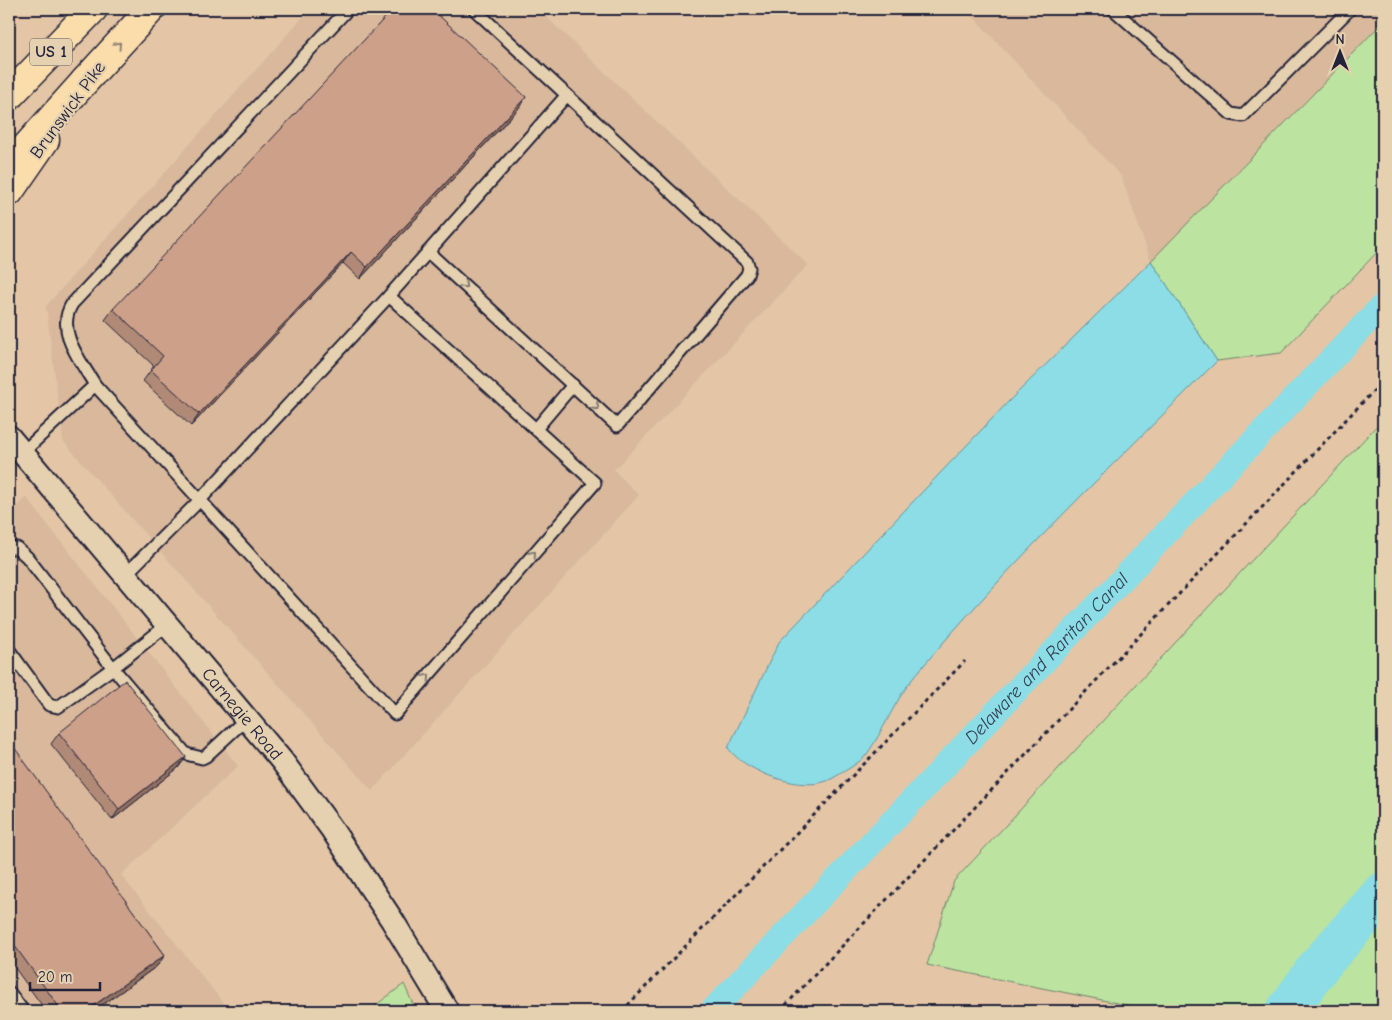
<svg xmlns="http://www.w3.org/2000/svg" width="1392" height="1020" viewBox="0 0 1392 1020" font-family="'Comic Neue',sans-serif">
	<rect width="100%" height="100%" fill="#e4c6a6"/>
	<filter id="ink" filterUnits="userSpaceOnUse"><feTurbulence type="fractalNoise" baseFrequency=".02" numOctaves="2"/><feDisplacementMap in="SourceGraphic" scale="10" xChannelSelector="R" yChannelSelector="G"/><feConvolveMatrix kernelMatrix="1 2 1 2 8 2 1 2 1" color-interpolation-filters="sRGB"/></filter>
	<g filter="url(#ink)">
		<g fill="#d9b89b">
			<polygon points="310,9 538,9 808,265 614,470 639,495 372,791 63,441 46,306"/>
			<polygon points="966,9 1383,9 1383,22 1151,261 1121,176"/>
			<polygon points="26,497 238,766 121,875 230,1011 9,1011 9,514"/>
		</g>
		<g fill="#bce39f" stroke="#6f826d">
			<polygon points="1383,22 1383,246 1281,353 1217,361 1151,261"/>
			<polygon points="1383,419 1383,1011 1157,1011 927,965 954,881"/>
			<polygon points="404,984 416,1011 368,1011"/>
		</g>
		<path fill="#8cdde5" stroke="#6292a1" d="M1151 261 1217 361C1114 464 1007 565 914 677 895 700 884 730 867 754 860 763 843 772 833 778 806 795 745 772 728 748L779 642 1010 400Z"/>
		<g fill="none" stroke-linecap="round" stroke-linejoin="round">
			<path stroke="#8cdde5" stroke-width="25" id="s1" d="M712 1011 1383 305"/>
			<polyline stroke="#8cdde5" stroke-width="42" points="1287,1011 1319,966 1383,893"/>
			<g stroke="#22223b" stroke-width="15">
				<g id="service">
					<polyline points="1113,9 1231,114 1243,116 1350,9"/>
					<polyline points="428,252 617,426 747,275 749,268 747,262 474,9"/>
					<polyline points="95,385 395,714 595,483 389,296 567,95"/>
					<polyline points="536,429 573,385"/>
					<path d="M22 453 95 385C81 361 55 331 72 304L348 9"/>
					<polyline points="9,548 17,548 27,557 113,668 186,754 202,758 206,756 246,719"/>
					<polyline points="125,575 200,500 389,296"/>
					<polyline points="9,650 49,705 58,707 113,668 167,625"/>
					<polyline points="9,992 23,1011"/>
				</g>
			</g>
			<g stroke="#22223b" stroke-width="26">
				<g id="minor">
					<path id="s2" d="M9 437 282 761 331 828 392 920 447 1011"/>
				</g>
			</g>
			<g stroke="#22223b" stroke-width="31">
				<polyline id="primary" points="9,192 45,140"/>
			</g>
			<g stroke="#22223b" stroke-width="31">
				<g id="trunk">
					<polyline points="85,81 151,9"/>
					<polyline points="9,96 93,9"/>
				</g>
			</g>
			<g stroke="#22223b" stroke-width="31">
				<polyline id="motorway" points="9,166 85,81"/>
			</g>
			<g stroke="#22223b" stroke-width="3" stroke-dasharray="4 4" stroke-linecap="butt">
				<polyline points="622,1011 965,661"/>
				<polyline points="780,1011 1383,381"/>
			</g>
			<use href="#service" stroke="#e5d1af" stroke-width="11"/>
			<use href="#minor" stroke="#e5d1af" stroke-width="22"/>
			<use href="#primary" stroke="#faddab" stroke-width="28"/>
			<use href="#trunk" stroke="#faddab" stroke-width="28"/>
			<use href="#motorway" stroke="#faddab" stroke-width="28"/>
		</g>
		<g fill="#b08a76" stroke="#22223b">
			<polygon points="519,108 360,279 343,263 191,426 143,381 154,366 105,320 113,309"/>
			<polygon points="59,733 186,757 178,768 112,820 51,744"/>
			<polygon points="9,745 165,955 157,966 94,1011 46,1011 9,960"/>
		</g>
		<g fill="#907060" stroke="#22223b">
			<polygon points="526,97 519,108 360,279 367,267"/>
			<polygon points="351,252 343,263 191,426 199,414"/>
			<polygon points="186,757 178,768 112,820 119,809"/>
			<polygon points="165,955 157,966 94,1011 86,1011"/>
		</g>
		<g fill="#cda089" stroke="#22223b">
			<polygon points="393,9 432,9 526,97 367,267 351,252 199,414 151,370 163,356 113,309"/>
			<polygon points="125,680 186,757 119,809 59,733"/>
			<polygon points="11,743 165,955 86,1011 62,1011 9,938 9,745"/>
		</g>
		<defs><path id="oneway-chevron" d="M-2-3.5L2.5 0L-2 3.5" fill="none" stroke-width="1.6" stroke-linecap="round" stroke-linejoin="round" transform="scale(1.25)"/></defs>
		<use stroke="#8e8073" href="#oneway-chevron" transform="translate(118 45) rotate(-47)"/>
		<g stroke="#847a75">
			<use href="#oneway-chevron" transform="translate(464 285) rotate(43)"/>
			<use href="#oneway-chevron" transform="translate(596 407) rotate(43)"/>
			<use href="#oneway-chevron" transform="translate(533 554) rotate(-49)"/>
			<use href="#oneway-chevron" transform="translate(427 677) rotate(-49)"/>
		</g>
	</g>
	<g text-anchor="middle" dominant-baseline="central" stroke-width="4.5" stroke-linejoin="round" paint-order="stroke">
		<rect fill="#e5d1af" stroke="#5c565e" stroke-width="1" x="30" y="38.5" width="42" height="27" rx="4"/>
		<g font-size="16" font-weight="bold" fill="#22223b">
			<text x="51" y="52">US 1</text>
		</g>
		<g font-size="18" fill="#22223b" stroke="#e5d1af">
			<text transform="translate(68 110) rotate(-54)">Brunswick Pike</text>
			<text stroke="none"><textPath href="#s2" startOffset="362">Carnegie Road</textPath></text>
		</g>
		<g font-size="19" font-style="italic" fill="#323e54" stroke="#e5d1af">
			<text stroke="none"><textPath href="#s1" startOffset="486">Delaware and Raritan Canal</textPath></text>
		</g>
	</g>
	<rect width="1392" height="1020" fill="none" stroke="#e5d1af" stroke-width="30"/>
	<rect x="15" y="15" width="1362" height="990" fill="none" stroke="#22223b" stroke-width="2" filter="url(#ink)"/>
	<g transform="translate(1340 52)" stroke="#e5d1af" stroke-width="4" paint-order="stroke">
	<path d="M0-4L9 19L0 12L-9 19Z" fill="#22223b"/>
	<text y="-8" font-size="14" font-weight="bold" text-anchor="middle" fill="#22223b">N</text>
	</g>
	<path d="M30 982v8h70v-8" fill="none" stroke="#22223b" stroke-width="2.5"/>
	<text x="38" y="982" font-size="15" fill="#22223b" stroke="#e5d1af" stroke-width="4" paint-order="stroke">20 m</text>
</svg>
